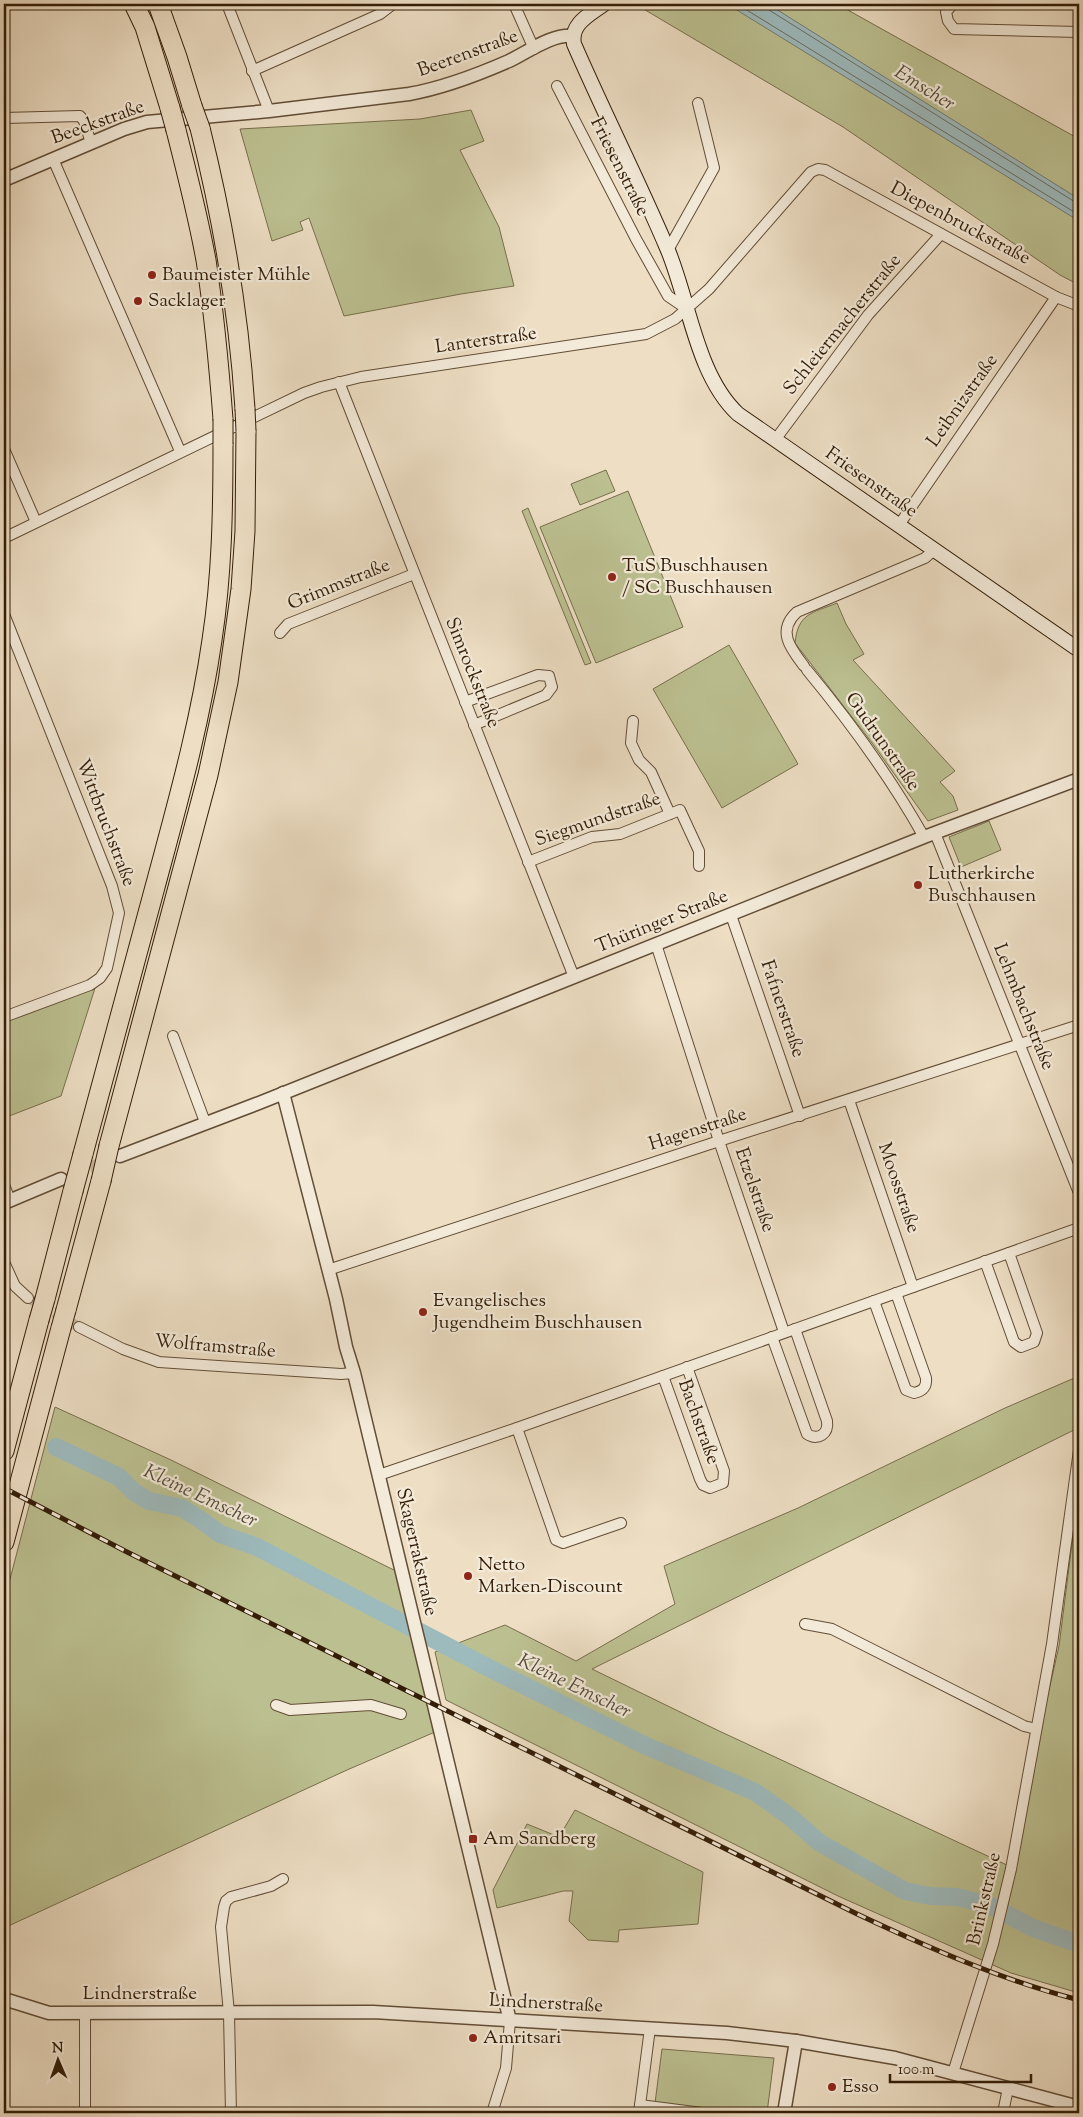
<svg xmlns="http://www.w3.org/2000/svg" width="1083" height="2117" viewBox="0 0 1083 2117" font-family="'Sorts Mill Goudy',serif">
	<rect width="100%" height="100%" fill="#eddec4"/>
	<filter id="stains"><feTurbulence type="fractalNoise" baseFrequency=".004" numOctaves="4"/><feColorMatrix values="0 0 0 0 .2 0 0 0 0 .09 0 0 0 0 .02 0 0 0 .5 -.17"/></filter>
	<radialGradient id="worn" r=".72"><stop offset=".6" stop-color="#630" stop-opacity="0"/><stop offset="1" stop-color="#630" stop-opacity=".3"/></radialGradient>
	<g fill="#bcc091" stroke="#786e4c">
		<polygon points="635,4 837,4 1079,139 1079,285 1060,275 843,127"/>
		<polygon points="471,110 484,141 460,150 499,227 514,286 461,294 344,316 309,218 300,222 303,230 272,241 240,129 420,119"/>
		<polygon points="606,470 615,491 580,505 571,484"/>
		<polygon points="628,491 683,627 596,663 540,527"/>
		<polygon points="528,508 591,663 585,665 522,511"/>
		<path d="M837 603 846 624 864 654 853 660 955 771 940 782 953 796 958 810 928 821 872 743 795 643C798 613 812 613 837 603Z"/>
		<polygon points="729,645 798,764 722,808 653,689"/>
		<polygon points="989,821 1001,850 961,867 949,837"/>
		<polygon points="96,985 61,1096 4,1118 4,1021"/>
		<polygon points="1079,1376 1079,1427 1074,1430 592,1669 717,1730 1009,1866 1059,1646 1079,1489 1079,1993 1011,1973 838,1896 446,1700 435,1652 505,1625 576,1661 675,1604 664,1566 798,1508 1005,1408"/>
		<polygon points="55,1407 171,1460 398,1572 435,1732 347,1770 4,1928 4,1602"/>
		<polygon points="575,1810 703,1872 698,1924 619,1930 618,1942 588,1940 569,1921 573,1891 563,1891 497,1908 493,1890 527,1824 559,1837"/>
		<polygon points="662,2049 774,2058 767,2113 744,2113 655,2103"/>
	</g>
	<polygon fill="#9dbabd" stroke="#737b74" points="727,4 768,4 1079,199 1079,221"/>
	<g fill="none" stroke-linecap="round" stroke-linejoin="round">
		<g stroke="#686c62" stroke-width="1">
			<polyline points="737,4 1079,215"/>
			<polyline points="766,4 769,10 1075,202 1079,203"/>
		</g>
		<polyline stroke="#9dbabd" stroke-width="18" points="56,1447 119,1477 134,1492 149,1501 182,1508 201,1520 220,1534 257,1547 487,1667 646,1746 755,1792 789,1816 820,1843 905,1891 930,1896 957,1897 989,1905 1033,1928 1079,1944"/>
		<polyline stroke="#c8b79e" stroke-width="10" stroke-dasharray="10 5" stroke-linecap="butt" points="28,1298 79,1327"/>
		<polyline stroke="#c8b79e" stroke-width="12" stroke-dasharray="12 6" stroke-linecap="butt" points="73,1174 110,1160"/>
		<g stroke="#624d36" stroke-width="12">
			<g id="minor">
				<polyline points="227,4 269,111"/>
				<polyline points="514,4 534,49"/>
				<polyline points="953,4 946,12 948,21 954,29 1079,32"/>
				<polyline points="252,71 380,14 393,4"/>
				<polyline points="557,86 636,239 668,296 687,309"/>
				<polyline points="4,118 80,116 84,121 91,143"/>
				<polyline points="53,159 180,451"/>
				<polyline points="668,250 714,168 698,103"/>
				<polyline points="339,382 574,977"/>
				<polyline points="775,440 868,315 941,234"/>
				<polyline points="4,449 36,522"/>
				<polyline points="899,525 1056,297"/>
				<polyline points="4,538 304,393 321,387 361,377 646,334 675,319 709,289 811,172 818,169 825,170 1056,297 1079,306"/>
				<polyline points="4,614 112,886 119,913 107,968 100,978 90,985 4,1017"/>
				<polyline points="280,633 288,624 414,574"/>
				<path d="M804 666C791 649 776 631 797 612L925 558 934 550"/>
				<path d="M807 670C850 722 891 778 924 837"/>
				<polyline points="465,702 538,675 549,676 552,687 546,695 474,725"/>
				<polyline points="633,721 631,743 639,760 651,772 670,814"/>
				<polyline points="935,833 1079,1193"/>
				<polyline points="528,862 592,837 620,834 680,810 699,851 699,866"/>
				<polyline points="731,915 800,1116"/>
				<polyline points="656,944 719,1141 784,1332"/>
				<polyline points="173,1036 205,1122"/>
				<polyline points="849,1100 913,1287"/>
				<polyline points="4,1185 10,1200"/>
				<polyline points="985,1261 1014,1342 1021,1347 1034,1342 1037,1333 1009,1253"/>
				<polyline points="4,1262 15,1286 28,1298"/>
				<polyline points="328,1270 719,1141 1079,1025"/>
				<path d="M874 1301 906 1390 914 1393C923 1391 927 1387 926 1378L896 1293"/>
				<polyline points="79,1327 123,1349 159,1362 341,1374 354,1373"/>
				<path d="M772 1337 807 1434C818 1441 829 1434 827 1421L795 1329"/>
				<polyline points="663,1376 700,1479 703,1485 710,1488 723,1483 724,1471 687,1367"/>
				<polyline points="517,1428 556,1540 563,1543 621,1523"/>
				<polyline points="379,1475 517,1428 1079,1228"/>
				<polyline points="805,1624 832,1629 1024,1726 1036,1729"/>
				<polyline points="276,1705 290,1710 371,1705 401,1714"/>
				<polyline points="85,2014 85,2113"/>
				<polyline points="953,2073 993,1944 1011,1869 1052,1644 1079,1450"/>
				<polyline points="640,2105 702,2113"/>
				<polyline points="231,2113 229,2013 221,1927 224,1907 226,1901 231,1897 271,1886 283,1879"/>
				<polyline points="492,2113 506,2068 510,2021"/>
				<polyline points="639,2113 650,2028"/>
				<polyline points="1003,2113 1008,2088"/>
			</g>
		</g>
		<g stroke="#624d36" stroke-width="15">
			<g id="tertiary">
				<path d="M4 180 124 129 147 122 269 111 409 94C443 88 477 75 509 61 528 52 551 34 573 36"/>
				<polyline points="283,1093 336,1299 346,1347 354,1373 510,2021"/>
				<polyline points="120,1156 259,1103 924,837 1079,779"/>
				<polyline points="4,1203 61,1179"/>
				<polyline points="4,1999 49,2013 373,2012 727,2033 796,2041 895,2058 1079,2107"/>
				<polyline points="784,2113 796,2041"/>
			</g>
		</g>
		<g stroke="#331d07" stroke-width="16">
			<path id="secondary" d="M604 4C589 15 570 24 574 44 604 113 638 180 667 248 689 299 696 375 738 414L1079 650"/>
		</g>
		<g stroke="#331d07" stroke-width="21">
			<g id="motorway">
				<polyline points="134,4 145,27 170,108"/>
				<polyline points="158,4 177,57 192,106"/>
				<path d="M200 128C223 220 239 314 245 409"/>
				<path d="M176 130C187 173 198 216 206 260 214 313 219 366 223 419"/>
				<polyline points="109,1146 208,775 228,682 241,589 245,531 246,431"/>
				<path d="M83 1154C107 1065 131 976 155 887 177 805 200 724 212 640 222 575 223 510 223 444"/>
				<polyline points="45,1299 73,1191"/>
				<polyline points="66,1310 101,1181"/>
				<polyline points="4,1451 39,1320"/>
				<polyline points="4,1542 61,1328"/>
			</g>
		</g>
		<use href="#minor" stroke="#f3ead9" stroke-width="10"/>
		<use href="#tertiary" stroke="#f3ead9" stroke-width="12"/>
		<use href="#secondary" stroke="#f3ead9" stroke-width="14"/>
		<use href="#motorway" stroke="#eddec4" stroke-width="19"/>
		<g stroke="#331d07" stroke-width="5">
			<path id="rail" d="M4 1488 127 1552 855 1913C927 1947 1001 1980 1079 2000"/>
		</g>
		<use href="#rail" stroke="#f3ead9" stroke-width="3" stroke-dasharray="9" stroke-linecap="butt"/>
		<g stroke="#331d07" stroke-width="21" stroke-linecap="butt">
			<g id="motorway-bridge">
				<polyline points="192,106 200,128"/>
				<polyline points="170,108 176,130"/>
				<polyline points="245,409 246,431"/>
				<polyline points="223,419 223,444"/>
				<polyline points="101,1181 109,1146"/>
				<polyline points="73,1191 83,1154"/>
				<polyline points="39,1320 45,1299"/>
				<polyline points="61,1328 66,1310"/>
			</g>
		</g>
		<use href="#motorway-bridge" stroke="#eddec4" stroke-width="19"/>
	</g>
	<g fill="#8f2418" stroke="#f3ead9" stroke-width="2">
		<circle cx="152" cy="275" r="5"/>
		<circle cx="138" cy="301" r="5"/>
		<circle cx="612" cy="577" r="5"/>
		<circle cx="918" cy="885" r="5"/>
		<circle cx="423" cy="1312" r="5"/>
		<circle cx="468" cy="1576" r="5"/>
		<rect x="468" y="1834" width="10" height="10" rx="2.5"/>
		<circle cx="473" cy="2038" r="5"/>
		<circle cx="832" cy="2087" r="5"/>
	</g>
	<g text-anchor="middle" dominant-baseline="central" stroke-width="4.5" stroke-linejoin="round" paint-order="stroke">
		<g font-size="19" fill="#331d07" stroke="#f3ead9">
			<text transform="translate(468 54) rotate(-20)">Beerenstraße</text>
			<text transform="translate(98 123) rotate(-20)">Beeckstraße</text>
			<text transform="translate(619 167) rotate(63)">Friesenstraße</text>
			<text transform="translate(960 224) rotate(28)">Diepenbruckstraße</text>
			<text transform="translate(843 325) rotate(-51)">Schleiermacherstraße</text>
			<text transform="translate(486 341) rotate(-8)">Lanterstraße</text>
			<text transform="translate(963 401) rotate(-55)">Leibnizstraße</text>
			<text transform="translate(871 483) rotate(35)">Friesenstraße</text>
			<text transform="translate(339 585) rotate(-22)">Grimmstraße</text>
			<text transform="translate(472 673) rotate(68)">Simrockstraße</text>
			<text transform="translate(882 742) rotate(55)">Gudrunstraße</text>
			<text transform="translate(598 820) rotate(-19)">Siegmundstraße</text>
			<text transform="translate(105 823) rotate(69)">Wittbruchstraße</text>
			<text transform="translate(662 922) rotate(-22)">Thüringer Straße</text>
			<text transform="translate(1023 1007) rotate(68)">Lehmbachstraße</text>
			<text transform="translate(782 1009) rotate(71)">Fafnerstraße</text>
			<text transform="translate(698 1130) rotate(-18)">Hagenstraße</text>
			<text transform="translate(898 1188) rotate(71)">Moosstraße</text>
			<text transform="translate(754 1190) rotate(71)">Etzelstraße</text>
			<text transform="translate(215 1347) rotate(5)">Wolframstraße</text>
			<text transform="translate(698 1422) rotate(70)">Bachstraße</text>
			<text transform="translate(416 1552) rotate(77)">Skagerrakstraße</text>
			<text transform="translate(985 1899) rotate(-77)">Brinkstraße</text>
			<text x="140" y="1994">Lindnerstraße</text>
			<text transform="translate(546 2004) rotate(3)">Lindnerstraße</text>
		</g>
		<g font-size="19" fill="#331d07" stroke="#f3ead9" text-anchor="start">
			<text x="162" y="275">Baumeister Mühle</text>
			<text x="148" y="301">Sacklager</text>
			<text x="622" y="566">TuS Buschhausen<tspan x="622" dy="22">/ SC Buschhausen</tspan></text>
			<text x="928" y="874">Lutherkirche<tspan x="928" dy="22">Buschhausen</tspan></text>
			<text x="433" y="1301">Evangelisches<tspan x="433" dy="22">Jugendheim Buschhausen</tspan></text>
			<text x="478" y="1565">Netto<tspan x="478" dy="22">Marken-Discount</tspan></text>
			<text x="483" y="1839">Am Sandberg</text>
			<text x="483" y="2038">Amritsari</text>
			<text x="842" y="2087">Esso</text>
		</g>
		<g font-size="20" font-style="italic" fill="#534c3e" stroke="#f3ead9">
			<text transform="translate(924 89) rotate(32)">Emscher</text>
			<text transform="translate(200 1497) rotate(25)">Kleine Emscher</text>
			<text transform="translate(574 1687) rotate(26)">Kleine Emscher</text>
		</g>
	</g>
	<rect width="1083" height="2117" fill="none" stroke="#eddec4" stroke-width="20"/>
	<rect x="5" y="5" width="1073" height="2107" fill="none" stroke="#331d07" stroke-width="2.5"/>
	<rect x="10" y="10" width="1063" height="2097" fill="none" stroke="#331d07"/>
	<g transform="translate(58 2060) rotate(358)" stroke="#f3ead9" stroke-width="4" paint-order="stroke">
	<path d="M0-4L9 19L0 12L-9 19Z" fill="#331d07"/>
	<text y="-8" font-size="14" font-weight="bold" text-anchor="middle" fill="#331d07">N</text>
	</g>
	<path d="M890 2074v8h141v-8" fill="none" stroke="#331d07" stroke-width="2.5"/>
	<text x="898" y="2074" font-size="15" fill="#331d07" stroke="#f3ead9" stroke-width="4" paint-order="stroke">100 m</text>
	<rect width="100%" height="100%" filter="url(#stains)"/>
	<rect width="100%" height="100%" fill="url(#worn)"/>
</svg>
